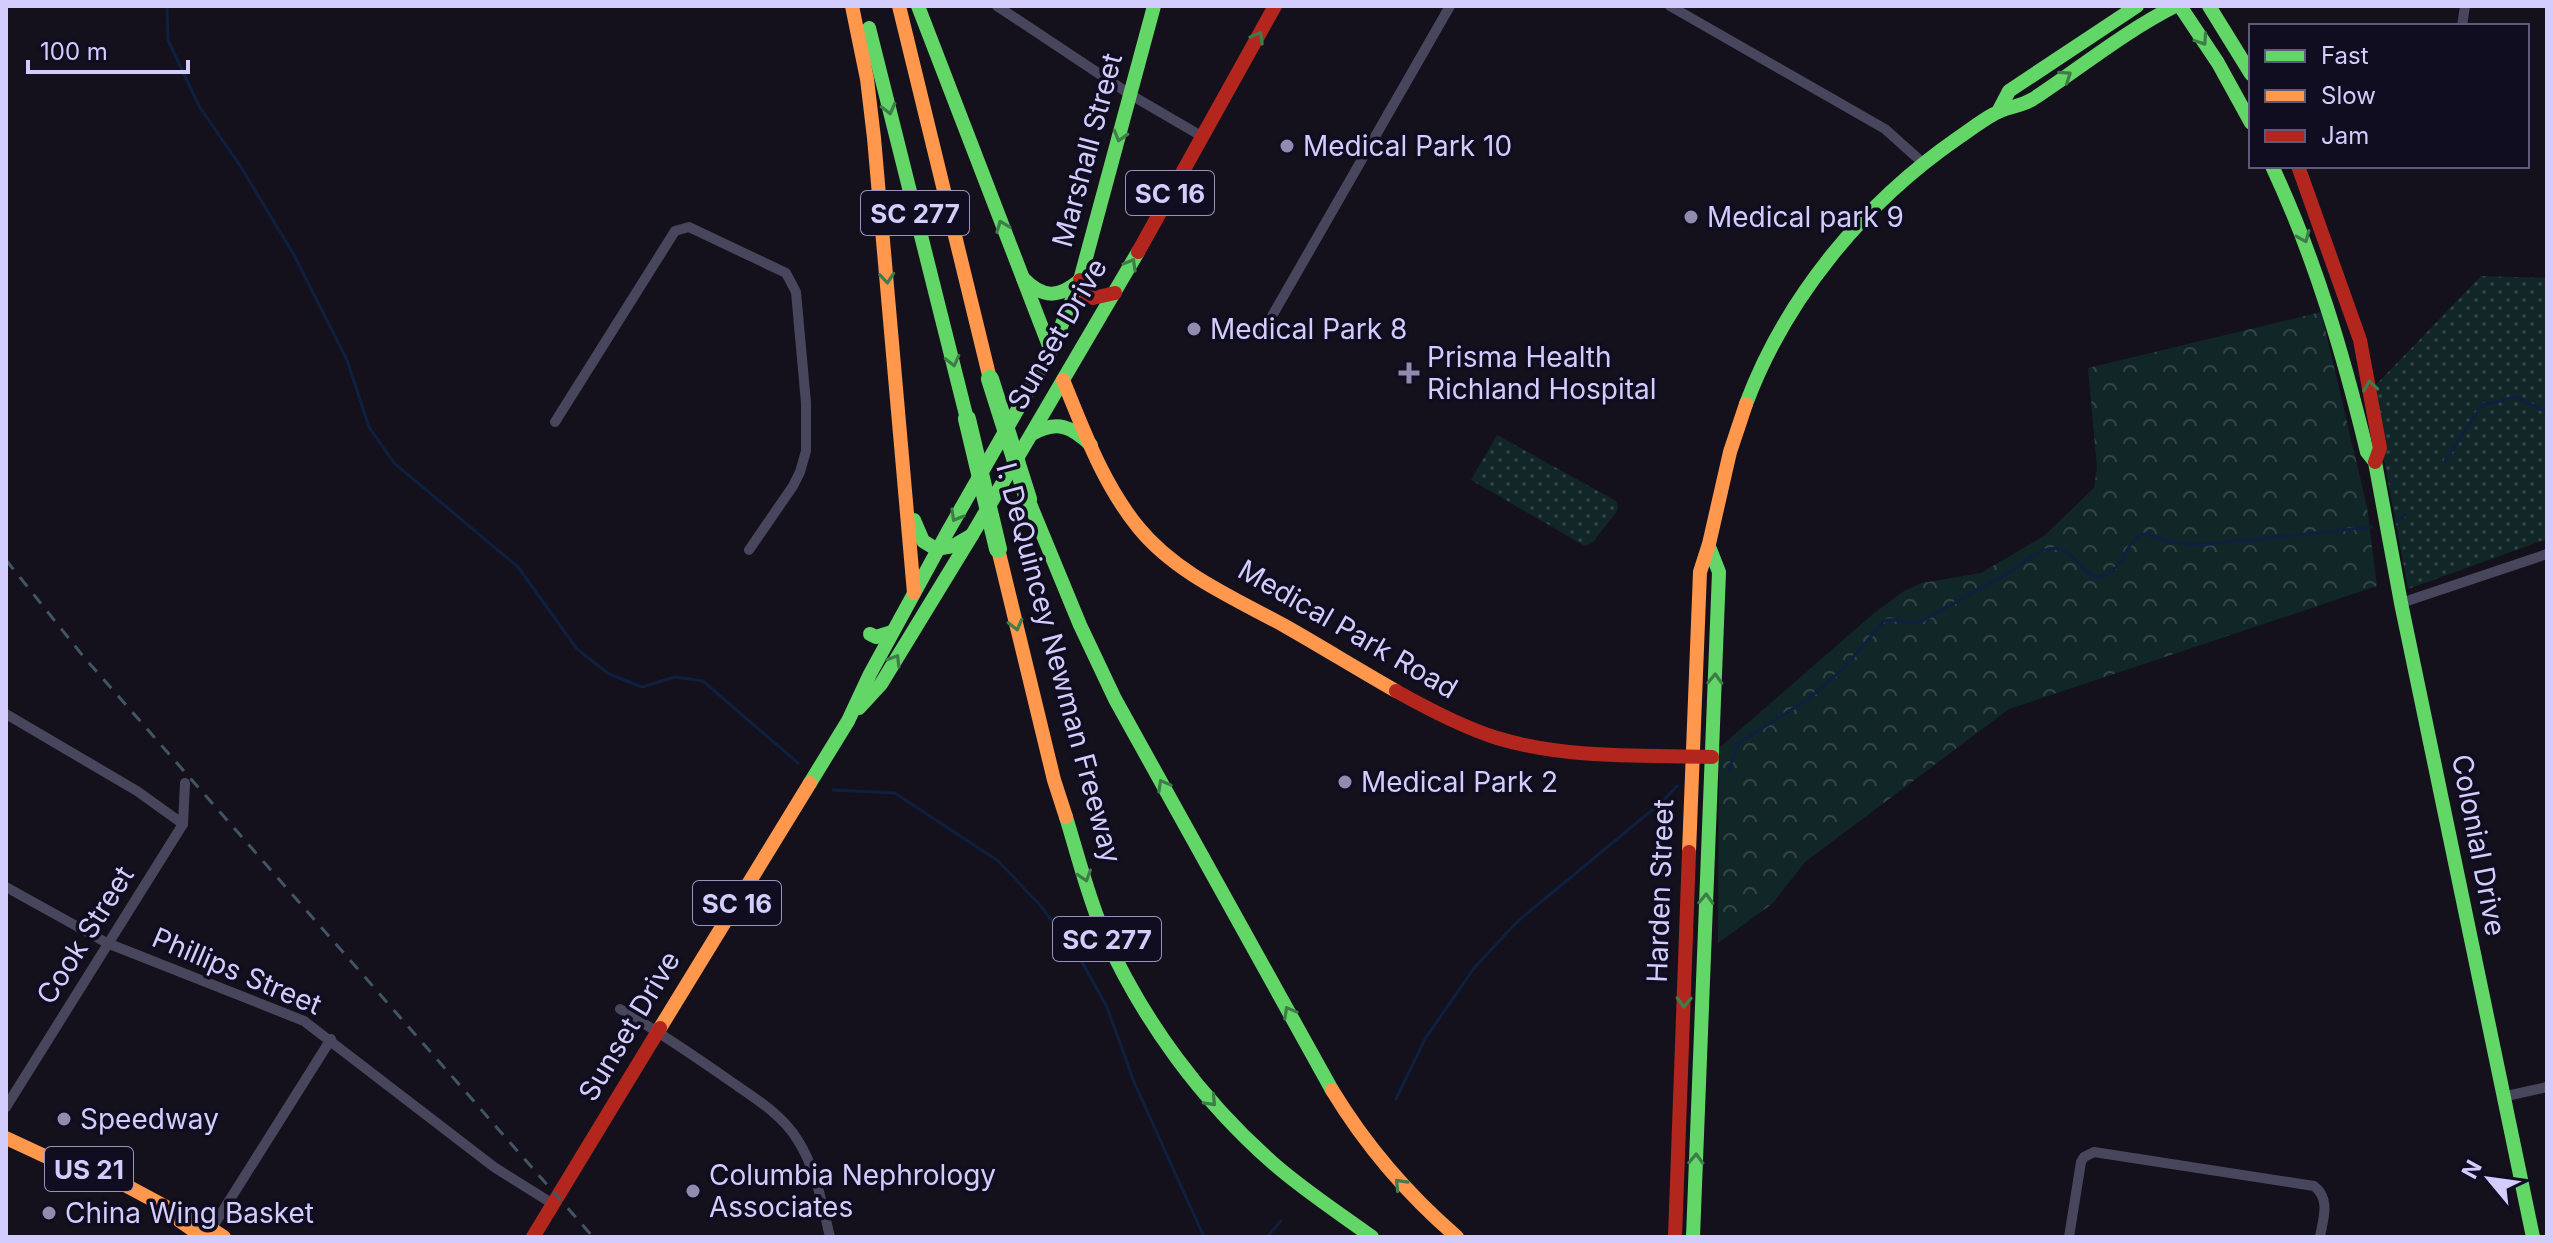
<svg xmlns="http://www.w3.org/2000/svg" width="2553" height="1243" viewBox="0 0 2553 1243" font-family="Inter,sans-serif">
	<defs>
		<pattern id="green-dots" width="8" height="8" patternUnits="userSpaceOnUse" patternTransform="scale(2)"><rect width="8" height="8" fill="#112727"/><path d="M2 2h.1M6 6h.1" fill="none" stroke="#334547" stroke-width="1.8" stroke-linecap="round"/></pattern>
		<pattern id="forest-crowns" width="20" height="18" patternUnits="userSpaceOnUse" patternTransform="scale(2)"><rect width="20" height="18" fill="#112727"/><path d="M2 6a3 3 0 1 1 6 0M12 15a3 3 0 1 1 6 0" fill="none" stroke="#334547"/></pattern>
	</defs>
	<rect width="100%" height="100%" fill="#14111c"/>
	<g fill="url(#green-dots)">
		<polygon points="2481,276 2547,278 2547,539 2408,589 2371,390"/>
		<polygon points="1497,435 1616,501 1618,507 1617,511 1592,543 1585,546 1471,480"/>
	</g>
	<polygon fill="url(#forest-crowns)" points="2321,312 2367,507 2377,586 2009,709 1805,862 1772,904 1718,943 1719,748 1873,614 1904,591 1922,583 1981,573 2044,536 2094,488 2097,468 2088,368"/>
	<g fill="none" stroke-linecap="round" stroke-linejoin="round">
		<g stroke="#0e2040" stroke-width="3">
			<polyline points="167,6 168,40 199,106 241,167 294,255 347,360 369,427 394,463 518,567 577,649 609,674 642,687 675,677 703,681 798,763"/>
			<polyline points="2445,461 2482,405 2516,397 2542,410 2547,409"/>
			<polyline points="2396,522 2405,515"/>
			<path d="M1729 770 1737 744 1807 700 1844 668 1884 621C1899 616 1905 627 1924 620L2012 571 2029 558 2044 550 2057 548 2070 554 2089 574 2097 577C2128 572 2121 541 2145 534L2170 542 2200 545 2372 527"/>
			<polyline points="833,790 895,793 998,861 1040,905 1078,955 1107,1007 1134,1082 1204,1237"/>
			<polyline points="1396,1099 1425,1039 1474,968 1518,921 1663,801 1677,786"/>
			<polyline points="1267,1237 1281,1221"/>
		</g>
		<g stroke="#47465d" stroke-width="10">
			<polyline points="997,6 1131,95 1203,137"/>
			<polyline points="1670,6 1885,129 1923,163"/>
			<polyline points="2462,26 2465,6"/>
			<polyline points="1264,330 1450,6"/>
			<polyline points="555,422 675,231 689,227 786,273 796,292 806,403 806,451 800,472 793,486 749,550"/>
			<polyline points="2401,603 2547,554"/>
			<polyline points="6,714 137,791 183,824"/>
			<polyline points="6,887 107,943 304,1021 494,1167 553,1204"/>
			<path d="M620 1009C659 1032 696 1057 733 1083 755 1098 782 1115 797 1139 816 1168 822 1204 830 1237"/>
			<polyline points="2502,1097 2547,1087"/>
			<polyline points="6,1107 183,824 185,783"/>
			<polyline points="212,1228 331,1039"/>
			<path d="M2069 1237 2081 1162 2084 1157 2094 1152 2314 1186C2331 1199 2323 1219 2320 1237"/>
		</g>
		<g stroke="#63d668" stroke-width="14">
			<polyline points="918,6 1051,351"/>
			<polyline points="2180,6 2218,63 2251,123"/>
			<polyline points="2209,6 2251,74"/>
			<polyline points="869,28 967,419"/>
			<polyline points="1998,112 2009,91 2137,6"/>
			<path d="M2272 166C2315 258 2343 353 2367 452L2375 462 2401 603 2533 1237"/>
			<path d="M1023 278C1043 299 1059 298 1080 280"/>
			<path d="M1746 404C1786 297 1864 203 1958 138 1970 130 1981 121 1994 114 2006 107 2020 107 2033 99 2080 68 2124 32 2175 6"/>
			<path d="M1032 434C1057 420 1071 426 1091 445"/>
			<polyline points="1028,499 1080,625 1115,699 1332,1090"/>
			<polyline points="914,520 923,541 936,549 953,546 972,535"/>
			<polyline points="870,634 876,637 892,632"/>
			<polyline points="859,708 881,684 972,535 1138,252"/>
			<polyline points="810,783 848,721 870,674 947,533 1051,351 1080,280 1154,6"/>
			<path d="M1066 817C1078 856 1088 897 1104 934 1143 1021 1202 1101 1274 1164 1305 1191 1339 1213 1372 1237"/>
			<polyline points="1693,1237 1719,572 1710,549"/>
		</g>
		<g stroke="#ff974d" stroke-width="14">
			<polyline points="852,6 867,79 874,138 914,593"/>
			<polyline points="899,6 990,379"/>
			<path d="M1063 380C1084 431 1103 484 1138 527 1175 573 1234 598 1285 626 1322 647 1359 670 1396 691"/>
			<polyline points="998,549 1054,780 1066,817"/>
			<polyline points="1689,852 1700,572 1709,544 1730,452 1746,404"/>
			<polyline points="660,1028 810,783"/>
			<path d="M1332 1090C1366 1146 1407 1194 1457 1237"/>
			<polyline points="6,1138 49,1158 112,1178 168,1208 187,1213 224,1237"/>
			<polyline points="180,1221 203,1237"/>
		</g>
		<g stroke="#b3261e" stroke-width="14">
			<polyline points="2298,166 2360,340 2380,448 2375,462"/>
			<polyline points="1138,252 1275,6"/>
			<polyline points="1080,280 1086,293 1093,298 1115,293"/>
			<path d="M1396 691C1428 709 1462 727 1497 738 1567 759 1640 755 1712 757"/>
			<polyline points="533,1237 660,1028"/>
			<polyline points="1675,1237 1689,852"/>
		</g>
		<polyline stroke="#415564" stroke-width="3" stroke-dasharray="12 10" stroke-linecap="butt" points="6,560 83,656 593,1237"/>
		<g stroke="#63d668" stroke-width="18">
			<polyline points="990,379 1028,499"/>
			<polyline points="967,419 998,549"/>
		</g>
	</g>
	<defs><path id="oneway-chevron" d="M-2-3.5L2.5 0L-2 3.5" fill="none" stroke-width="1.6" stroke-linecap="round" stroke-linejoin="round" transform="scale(2)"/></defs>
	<g stroke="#3e7c48">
		<use href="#oneway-chevron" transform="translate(1258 37) rotate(-61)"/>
		<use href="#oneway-chevron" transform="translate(2202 40) rotate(56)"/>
		<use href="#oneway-chevron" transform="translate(2066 76) rotate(-34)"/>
		<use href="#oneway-chevron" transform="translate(889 109) rotate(76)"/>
		<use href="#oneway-chevron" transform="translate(1120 136) rotate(106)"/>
		<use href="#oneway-chevron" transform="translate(1002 226) rotate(-111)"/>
		<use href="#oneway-chevron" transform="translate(2304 237) rotate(67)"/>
		<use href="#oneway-chevron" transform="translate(1131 264) rotate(-60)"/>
		<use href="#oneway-chevron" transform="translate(887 278) rotate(85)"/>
		<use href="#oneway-chevron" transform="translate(953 361) rotate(76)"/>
		<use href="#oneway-chevron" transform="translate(2370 386) rotate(-99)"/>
		<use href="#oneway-chevron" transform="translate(956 516) rotate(120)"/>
		<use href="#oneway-chevron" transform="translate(1016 625) rotate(76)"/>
		<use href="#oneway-chevron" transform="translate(895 660) rotate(-59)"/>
		<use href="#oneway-chevron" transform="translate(1715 679) rotate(-88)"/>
		<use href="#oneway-chevron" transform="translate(1163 785) rotate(-119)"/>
		<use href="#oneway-chevron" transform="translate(1085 876) rotate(72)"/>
		<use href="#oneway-chevron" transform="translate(1706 899) rotate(-88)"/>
		<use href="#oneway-chevron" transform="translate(1684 1002) rotate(92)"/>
		<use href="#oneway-chevron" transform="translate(1289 1012) rotate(-119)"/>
		<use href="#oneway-chevron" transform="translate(1211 1101) rotate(47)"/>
		<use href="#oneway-chevron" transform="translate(1696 1159) rotate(-88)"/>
		<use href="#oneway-chevron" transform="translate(1400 1184) rotate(-133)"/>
	</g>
	<g fill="#908baf" stroke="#110d20" stroke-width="3">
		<circle cx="1287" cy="146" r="8"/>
		<circle cx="1691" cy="217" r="8"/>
		<circle cx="1194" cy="329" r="8"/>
		<path d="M1405 361h8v8h8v8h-8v8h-8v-8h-8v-8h8z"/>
		<circle cx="1345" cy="782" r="8"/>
		<circle cx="64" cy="1119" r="8"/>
		<circle cx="693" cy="1191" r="8"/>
		<circle cx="49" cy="1213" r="8"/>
	</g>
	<g text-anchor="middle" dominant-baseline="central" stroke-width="7" stroke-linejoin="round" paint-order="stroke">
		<g fill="#110d20" stroke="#9993bb" stroke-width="2">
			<rect x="1126" y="171" width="88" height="44" rx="6"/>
			<rect x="861" y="191" width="108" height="44" rx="6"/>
			<rect x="693" y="881" width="88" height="44" rx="6"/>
			<rect x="1053" y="917" width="108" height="44" rx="6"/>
			<rect x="45" y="1147" width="88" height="44" rx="6"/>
		</g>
		<g font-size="26" font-weight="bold" fill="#d3cdfe">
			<text x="1170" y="193">SC 16</text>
			<text x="915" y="213">SC 277</text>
			<text x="737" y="903">SC 16</text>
			<text x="1107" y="939">SC 277</text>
			<text x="89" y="1169">US 21</text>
		</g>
		<g font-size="28" fill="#d3cdfe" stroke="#110d20" text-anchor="start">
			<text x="1303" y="146">Medical Park 10</text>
			<text x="1707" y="217">Medical park 9</text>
			<text x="1210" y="329">Medical Park 8</text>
			<text x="1427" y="357">Prisma Health<tspan x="1427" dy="32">Richland Hospital</tspan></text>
			<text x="1361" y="782">Medical Park 2</text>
			<text x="80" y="1119">Speedway</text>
			<text x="709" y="1175">Columbia Nephrology<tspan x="709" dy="32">Associates</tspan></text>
			<text x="65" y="1213">China Wing Basket</text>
		</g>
		<g font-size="28" fill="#d3cdfe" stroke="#110d20">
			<text transform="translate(1087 150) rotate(-75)">Marshall Street</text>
			<text transform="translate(1057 334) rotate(-60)">Sunset Drive</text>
			<text transform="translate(1348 629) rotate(30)">Medical Park Road</text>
			<text transform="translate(1059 663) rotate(75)">I. DeQuincey Newman Freeway</text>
			<text transform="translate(2479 845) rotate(79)">Colonial Drive</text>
			<text transform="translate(1660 891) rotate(-88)">Harden Street</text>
			<text transform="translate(85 935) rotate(-58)">Cook Street</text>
			<text transform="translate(237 971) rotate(23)">Phillips Street</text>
			<text transform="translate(629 1026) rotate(-59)">Sunset Drive</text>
		</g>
	</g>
	<rect width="2553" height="1243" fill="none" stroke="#d3cdfe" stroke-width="16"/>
	<rect x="2249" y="24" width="280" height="144" fill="#110d20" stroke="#5f5a79" stroke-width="2"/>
	<rect x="2265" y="50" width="40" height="12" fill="#63d668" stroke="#5f5a79" stroke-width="2"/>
	<text x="2321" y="64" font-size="24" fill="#d3cdfe">Fast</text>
	<rect x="2265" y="90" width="40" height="12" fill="#ff974d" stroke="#5f5a79" stroke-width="2"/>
	<text x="2321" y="104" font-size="24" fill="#d3cdfe">Slow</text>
	<rect x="2265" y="130" width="40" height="12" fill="#b3261e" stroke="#5f5a79" stroke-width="2"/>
	<text x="2321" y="144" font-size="24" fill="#d3cdfe">Jam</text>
	<g transform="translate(2489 1179) rotate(299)" stroke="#110d20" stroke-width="6" paint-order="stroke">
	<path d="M0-6L14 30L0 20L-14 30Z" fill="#d3cdfe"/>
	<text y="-12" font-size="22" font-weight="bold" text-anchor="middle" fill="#d3cdfe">N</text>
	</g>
	<path d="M28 60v12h160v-12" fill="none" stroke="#d3cdfe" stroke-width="4"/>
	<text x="40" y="60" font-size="24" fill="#d3cdfe" stroke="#110d20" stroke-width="6" paint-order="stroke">100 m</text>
</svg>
